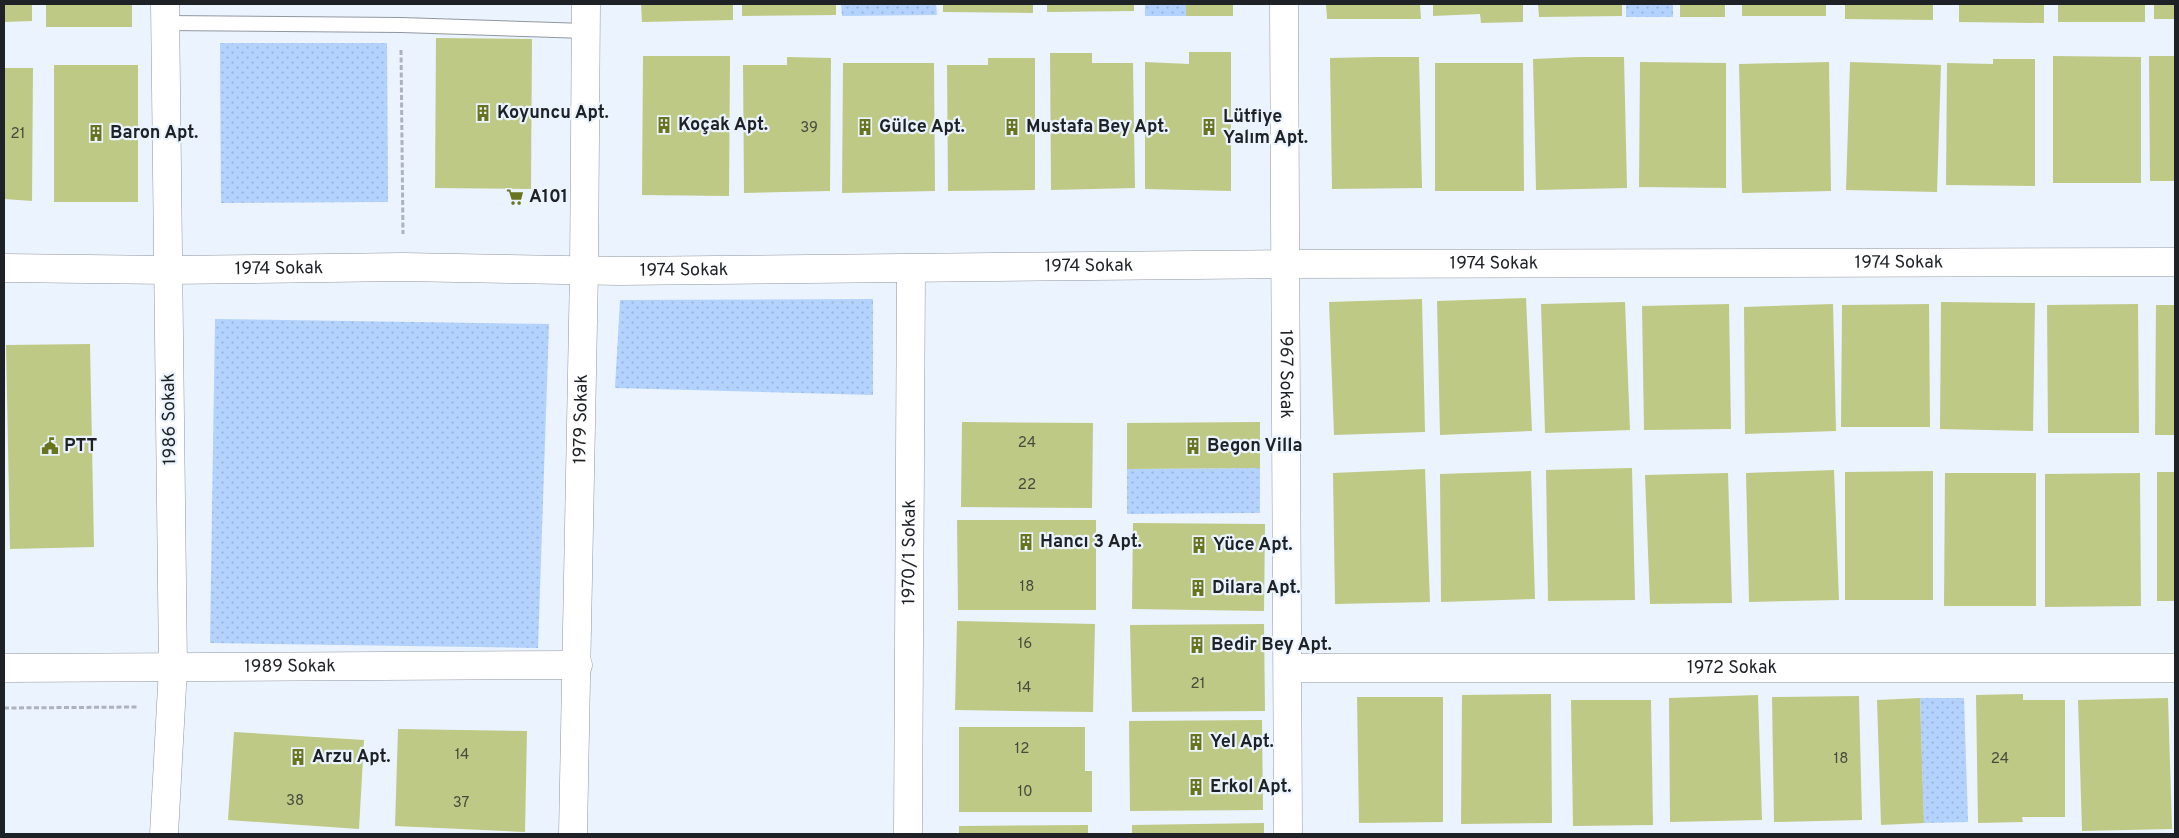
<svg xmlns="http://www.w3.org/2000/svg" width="2179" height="838" viewBox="0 0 2179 838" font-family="Overpass,sans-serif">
	<defs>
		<pattern id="grass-dots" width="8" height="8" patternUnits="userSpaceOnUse" patternTransform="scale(1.25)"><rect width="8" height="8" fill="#b3d2fe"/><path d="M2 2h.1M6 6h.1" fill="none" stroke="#9ab4da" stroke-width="1.8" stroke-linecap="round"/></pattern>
	</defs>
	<rect width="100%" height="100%" fill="#ebf3fe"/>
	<g fill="url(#grass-dots)">
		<polygon points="841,4 936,4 937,15 842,16"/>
		<rect x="1145" y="4" width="41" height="12"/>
		<rect x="1626" y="4" width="47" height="13"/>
		<polygon points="220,43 387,43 388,202 221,203"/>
		<polygon points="873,299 873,395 615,388 620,300"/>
		<polygon points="215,319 549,324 538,648 210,643"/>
		<polygon points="1260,468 1260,513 1127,514 1127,469"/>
		<polygon points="1920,698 1964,698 1968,822 1924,823"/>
	</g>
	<g fill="#bec985">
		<polygon points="4,4 32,4 32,21 4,22"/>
		<rect x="46" y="4" width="86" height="23"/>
		<polygon points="641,4 733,4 733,20 642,22"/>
		<polygon points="742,4 836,4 836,15 742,16"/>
		<polygon points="943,4 1033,4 1033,13 943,12"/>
		<polygon points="1047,4 1134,4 1134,11 1047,12"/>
		<rect x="1186" y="4" width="47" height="12"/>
		<polygon points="1326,4 1420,4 1421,19 1327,19"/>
		<polygon points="1433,4 1523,4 1523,22 1481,23 1480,14 1433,16"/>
		<polygon points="1538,4 1622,4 1622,16 1539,17"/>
		<rect x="1680" y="4" width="45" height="13"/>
		<rect x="1742" y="4" width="84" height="12"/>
		<polygon points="1845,4 1933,4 1933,20 1845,19"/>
		<polygon points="1959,4 2044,4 2044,23 1959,22"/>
		<rect x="2058" y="4" width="87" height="18"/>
		<rect x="2154" y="4" width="21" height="15"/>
		<polygon points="436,38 532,39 531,189 435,188"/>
		<polygon points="1189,52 1231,52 1231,191 1145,189 1145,62 1189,64"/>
		<polygon points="1050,53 1092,53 1092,63 1133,63 1135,188 1051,190"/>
		<polygon points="643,56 730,56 729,196 642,195"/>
		<polygon points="2053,56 2141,57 2141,183 2053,183"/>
		<polygon points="2149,56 2175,56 2175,181 2150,181"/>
		<polygon points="787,57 831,58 830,191 744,193 743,65 787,65"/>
		<polygon points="1377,57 1419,57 1422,188 1332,189 1330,58"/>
		<polygon points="1580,57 1624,57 1627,188 1536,190 1533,59"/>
		<polygon points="988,58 1035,58 1035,190 948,191 947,65 988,65"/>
		<polygon points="1993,59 2035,59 2035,186 1946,185 1947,63 1993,64"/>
		<polygon points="1640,62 1726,63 1726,188 1639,187"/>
		<polygon points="1829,62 1831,191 1742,193 1739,64"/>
		<polygon points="1850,62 1941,65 1937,192 1846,190"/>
		<polygon points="843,63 934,63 935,191 842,193"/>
		<polygon points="1435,63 1523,63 1524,191 1435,191"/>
		<rect x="54" y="65" width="84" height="137"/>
		<polygon points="4,68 33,68 32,201 4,199"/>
		<polygon points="1526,298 1532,431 1440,435 1437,301"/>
		<polygon points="1422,299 1425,432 1334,435 1329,302"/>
		<polygon points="1625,302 1630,430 1545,433 1541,304"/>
		<polygon points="1941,302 2035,303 2033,431 1940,429"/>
		<polygon points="1729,304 1731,429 1644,430 1642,306"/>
		<polygon points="1833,304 1836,431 1745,434 1744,307"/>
		<polygon points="1929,304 1930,427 1841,427 1842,305"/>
		<polygon points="2138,304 2139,433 2048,433 2047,305"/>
		<polygon points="2156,305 2175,305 2175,435 2155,435"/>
		<polygon points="90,344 94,547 10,549 6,345"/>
		<polygon points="962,422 1093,423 1092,508 961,507"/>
		<polygon points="1260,422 1260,468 1127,469 1127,423"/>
		<polygon points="1632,468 1635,600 1548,601 1546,470"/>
		<polygon points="1425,469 1430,602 1335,604 1333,473"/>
		<polygon points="1834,470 1839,600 1749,602 1746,473"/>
		<polygon points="1531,471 1535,599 1441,602 1440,474"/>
		<polygon points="1933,471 1933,600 1845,600 1845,472"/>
		<rect x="2157" y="472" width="18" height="129"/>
		<polygon points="1728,473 1732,603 1650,604 1645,475"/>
		<polygon points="1945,473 2036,473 2036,606 1944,606"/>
		<polygon points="2140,473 2141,606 2045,607 2045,474"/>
		<polygon points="957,520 1096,520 1096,610 958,610"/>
		<polygon points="1133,523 1265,524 1264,611 1132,609"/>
		<polygon points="957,621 1095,624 1093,712 955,710"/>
		<polygon points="1264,624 1265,711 1132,712 1130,625"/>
		<polygon points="1551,694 1552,823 1461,824 1462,695"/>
		<polygon points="2023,694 2023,700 2065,700 2065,817 2022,817 2023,822 1978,823 1976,695"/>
		<polygon points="1758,695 1762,820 1670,822 1669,698"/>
		<polygon points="1859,696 1862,820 1774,822 1772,697"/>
		<polygon points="1357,697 1443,697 1443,822 1359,823"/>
		<polygon points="1920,698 1924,823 1881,825 1877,700"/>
		<polygon points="2168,698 2172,829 2082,831 2078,700"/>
		<polygon points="1571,700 1651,700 1653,825 1573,826"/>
		<polygon points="1262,720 1263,810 1130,811 1129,721"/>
		<polygon points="959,727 1085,727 1085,771 1092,771 1092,812 959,812"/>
		<polygon points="398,729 527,731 525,832 395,826"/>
		<polygon points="234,732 364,740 359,829 228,820"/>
		<polygon points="1264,823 1264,834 1132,834 1132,825"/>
		<polygon points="1088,825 1088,834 959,834 959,826"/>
	</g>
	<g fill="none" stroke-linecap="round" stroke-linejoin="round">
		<g stroke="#9097a1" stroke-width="16">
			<polyline id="lane" points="166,23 401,25 586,31"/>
		</g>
		<g stroke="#9097a1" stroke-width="29">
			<g id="street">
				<path id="s1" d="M1284 4 1288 834"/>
				<path id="s2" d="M4 268 168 270 403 267 619 271 1285 264 2175 262"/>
				<path id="s3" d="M4 668 578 665"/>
				<path id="s4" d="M1288 668H2175"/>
				<polyline points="164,834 173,668 165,4"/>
				<path id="s5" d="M573 834 584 271 586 4"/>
				<path id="s6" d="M908 834 911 269"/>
			</g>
		</g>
		<g stroke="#adb3bc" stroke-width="3" stroke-dasharray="5 2.5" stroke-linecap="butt">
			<polyline points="401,50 403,234"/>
			<polyline points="4,708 138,707"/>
		</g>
		<use href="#lane" stroke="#fff" stroke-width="14"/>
		<use href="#street" stroke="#fff" stroke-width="28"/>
	</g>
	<defs>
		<g id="building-bare" transform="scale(1.35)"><path d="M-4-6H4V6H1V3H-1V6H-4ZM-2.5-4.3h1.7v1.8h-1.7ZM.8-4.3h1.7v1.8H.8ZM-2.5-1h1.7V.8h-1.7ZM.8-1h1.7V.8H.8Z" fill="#69741e" stroke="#ebf3fe" stroke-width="2.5" paint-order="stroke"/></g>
		<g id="supermarket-bare" transform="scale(1.35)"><path d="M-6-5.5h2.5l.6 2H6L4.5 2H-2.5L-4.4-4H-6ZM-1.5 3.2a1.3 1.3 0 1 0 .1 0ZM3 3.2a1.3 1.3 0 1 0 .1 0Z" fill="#69741e" stroke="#ebf3fe" stroke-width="2.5" paint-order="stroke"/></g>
		<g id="civic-bare" transform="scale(1.35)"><path d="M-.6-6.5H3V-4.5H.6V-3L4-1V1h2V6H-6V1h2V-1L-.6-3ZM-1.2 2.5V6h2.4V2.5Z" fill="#69741e" stroke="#ebf3fe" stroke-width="2.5" paint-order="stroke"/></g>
	</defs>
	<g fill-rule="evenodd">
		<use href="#building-bare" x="483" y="113"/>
		<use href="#building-bare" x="664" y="125"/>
		<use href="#building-bare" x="865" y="127"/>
		<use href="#building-bare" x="1012" y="127"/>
		<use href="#building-bare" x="1209" y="127"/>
		<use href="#building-bare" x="96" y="133"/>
		<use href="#supermarket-bare" x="515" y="197"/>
		<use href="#civic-bare" x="50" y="446"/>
		<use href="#building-bare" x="1193" y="446"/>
		<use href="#building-bare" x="1026" y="542"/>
		<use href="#building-bare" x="1199" y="545"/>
		<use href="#building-bare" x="1198" y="588"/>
		<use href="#building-bare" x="1197" y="645"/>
		<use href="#building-bare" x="1196" y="742"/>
		<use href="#building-bare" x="298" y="757"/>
		<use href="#building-bare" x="1196" y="787"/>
	</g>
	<g text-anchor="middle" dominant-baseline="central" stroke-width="4.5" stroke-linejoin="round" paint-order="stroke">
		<g font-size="15" fill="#464b3d">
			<text x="809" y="128">39</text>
			<text x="18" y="134">21</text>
			<text x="1027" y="443">24</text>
			<text x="1027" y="485">22</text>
			<text x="1027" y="587">18</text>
			<text x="1025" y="644">16</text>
			<text x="1198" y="684">21</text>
			<text x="1024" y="688">14</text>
			<text x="1022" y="749">12</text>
			<text x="462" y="755">14</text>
			<text x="1841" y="759">18</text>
			<text x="2000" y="759">24</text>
			<text x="1025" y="792">10</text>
			<text x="295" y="801">38</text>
			<text x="461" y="803">37</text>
		</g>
		<g font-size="18" font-weight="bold" fill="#1e2125" stroke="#ebf3fe" text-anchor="start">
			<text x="497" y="113">Koyuncu Apt.</text>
			<text x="1223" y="117">Lütfiye<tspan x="1223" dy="21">Yalım Apt.</tspan></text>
			<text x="678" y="125">Koçak Apt.</text>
			<text x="879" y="127">Gülce Apt.</text>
			<text x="1026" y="127">Mustafa Bey Apt.</text>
			<text x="110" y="133">Baron Apt.</text>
			<text x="529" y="197">A101</text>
			<text x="64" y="446">PTT</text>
			<text x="1207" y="446">Begon Villa</text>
			<text x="1040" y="542">Hancı 3 Apt.</text>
			<text x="1213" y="545">Yüce Apt.</text>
			<text x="1212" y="588">Dilara Apt.</text>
			<text x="1211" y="645">Bedir Bey Apt.</text>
			<text x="1210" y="742">Yel Apt.</text>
			<text x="312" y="757">Arzu Apt.</text>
			<text x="1210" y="787">Erkol Apt.</text>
		</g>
		<g font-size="18" fill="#1e2125" stroke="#ebf3fe">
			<text stroke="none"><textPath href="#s2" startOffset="1490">1974 Sokak</textPath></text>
			<text stroke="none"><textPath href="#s2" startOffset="1895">1974 Sokak</textPath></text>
			<text stroke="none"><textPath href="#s2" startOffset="1085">1974 Sokak</textPath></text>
			<text stroke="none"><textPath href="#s2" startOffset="275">1974 Sokak</textPath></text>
			<text stroke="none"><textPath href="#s2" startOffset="680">1974 Sokak</textPath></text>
			<text stroke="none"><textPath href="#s1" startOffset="370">1967 Sokak</textPath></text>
			<text transform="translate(170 419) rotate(-91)">1986 Sokak</text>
			<text stroke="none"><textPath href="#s5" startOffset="415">1979 Sokak</textPath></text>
			<text stroke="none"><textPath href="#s6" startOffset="282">1970/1 Sokak</textPath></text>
			<text stroke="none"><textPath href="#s3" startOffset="286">1989 Sokak</textPath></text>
			<text stroke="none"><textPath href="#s4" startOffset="444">1972 Sokak</textPath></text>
		</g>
	</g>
	<rect width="2179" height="838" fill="none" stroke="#1e2125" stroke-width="10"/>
</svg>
